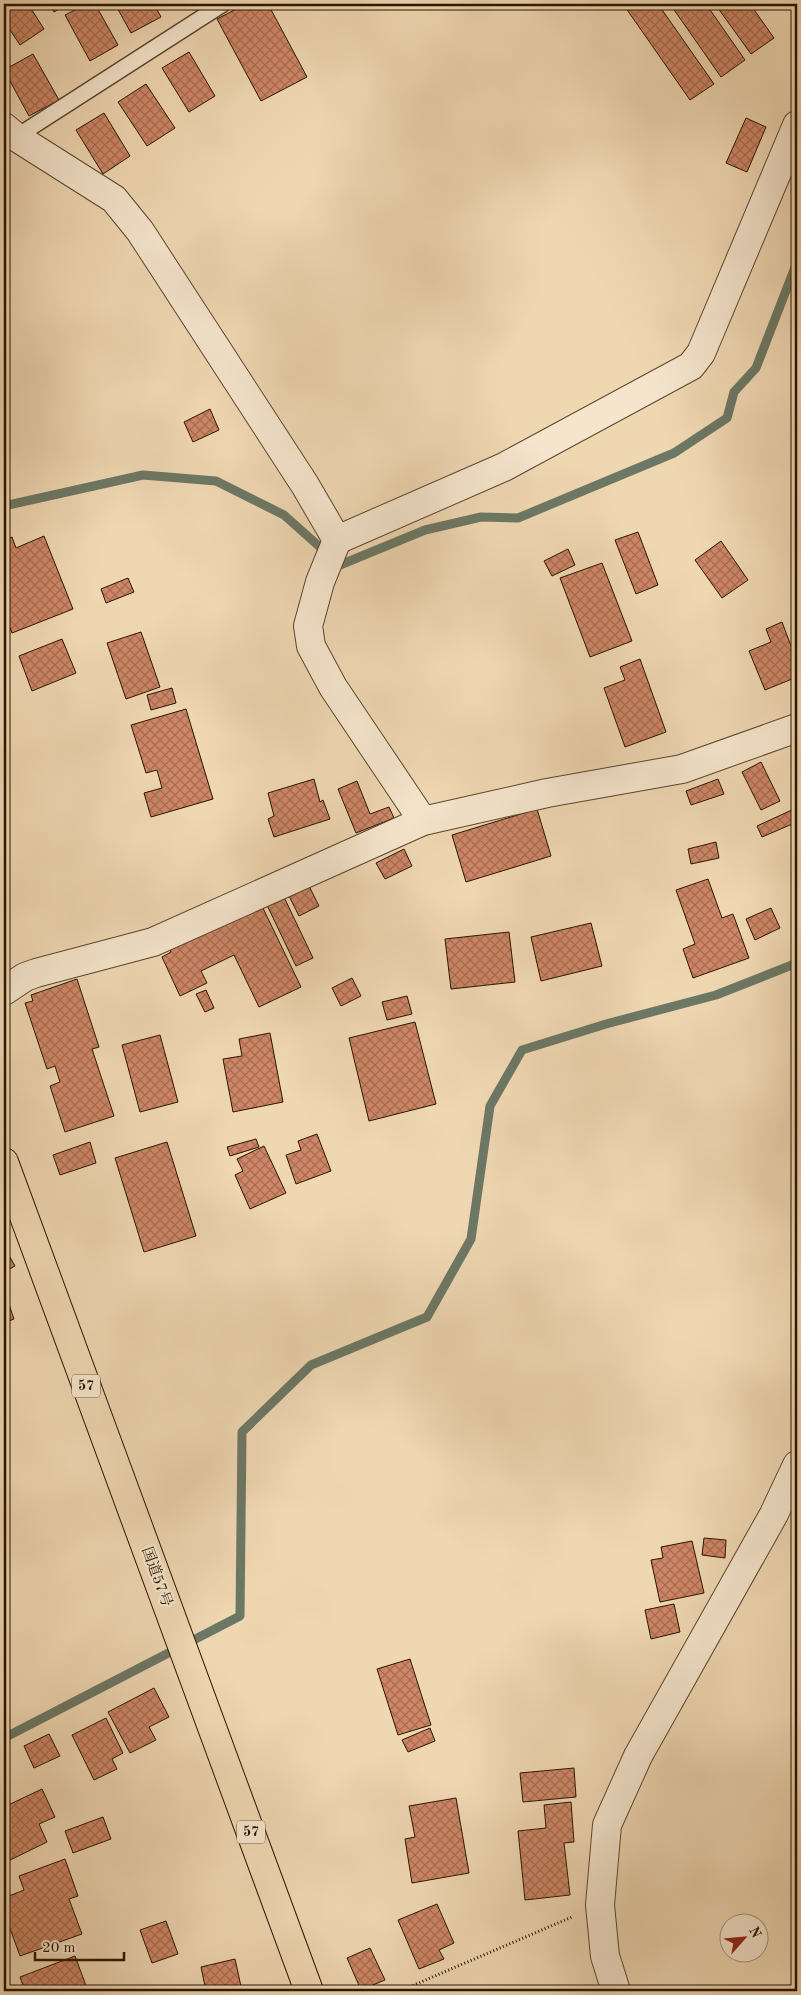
<svg xmlns="http://www.w3.org/2000/svg" width="801" height="1995" viewBox="0 0 801 1995" font-family="'Old Standard TT','Noto Serif JP',serif">
	<defs>
		<pattern id="building-cross-hatch" width="8" height="8" patternUnits="userSpaceOnUse" patternTransform="scale(1.25)"><rect width="8" height="8" fill="#ce8666"/><path d="M0 0l8 8M0 8l8-8" fill="none" stroke="#a76c52"/></pattern>
	</defs>
	<rect width="100%" height="100%" fill="#efd7b2"/>
	<filter id="stains"><feTurbulence type="fractalNoise" baseFrequency=".004" numOctaves="4"/><feColorMatrix values="0 0 0 0 .2 0 0 0 0 .09 0 0 0 0 .02 0 0 0 .5 -.17"/></filter>
	<radialGradient id="worn" r=".72"><stop offset=".6" stop-color="#630" stop-opacity="0"/><stop offset="1" stop-color="#630" stop-opacity=".3"/></radialGradient>
	<g fill="none" stroke-linecap="round" stroke-linejoin="round">
		<g stroke="#6c7865" stroke-width="9">
			<polyline points="4,506 143,475 216,481 284,515 340,565 425,530 481,517 518,518 674,453 727,418 734,392 756,368 797,262"/>
			<polyline points="4,1738 240,1616 242,1432 311,1365 427,1317 471,1239 490,1106 522,1050 606,1024 716,995 797,963"/>
		</g>
	</g>
	<g fill="url(#building-cross-hatch)" stroke="#281501">
		<polygon points="4,4 28,4 44,29 20,45 4,21"/>
		<polygon points="49,4 67,4 54,12"/>
		<polygon points="87,4 95,4 118,45 90,61 65,15"/>
		<polygon points="115,4 154,4 161,17 131,33"/>
		<polygon points="246,4 268,4 307,77 261,101 217,19"/>
		<polygon points="623,4 658,4 714,84 690,100"/>
		<polygon points="670,4 706,4 745,60 721,77"/>
		<polygon points="715,4 750,4 774,38 751,54"/>
		<polygon points="189,52 215,96 189,112 162,68"/>
		<polygon points="33,54 59,100 29,116 4,70"/>
		<polygon points="146,84 175,128 147,146 118,102"/>
		<polygon points="104,113 130,156 103,174 76,130"/>
		<polygon points="746,118 766,127 747,172 726,163"/>
		<polygon points="210,409 219,430 193,442 184,422"/>
		<polygon points="638,532 658,585 636,594 615,540"/>
		<polygon points="44,536 73,609 12,633 4,612 4,540 12,537 16,548"/>
		<polygon points="721,541 748,580 722,598 695,560"/>
		<polygon points="568,549 575,565 552,576 544,561"/>
		<polygon points="602,563 632,641 590,657 560,578"/>
		<polygon points="128,578 134,592 106,603 101,589"/>
		<polygon points="782,622 797,662 797,677 765,690 749,651 771,642 766,629"/>
		<polygon points="141,632 160,687 126,699 107,643"/>
		<polygon points="62,639 76,673 32,691 19,656"/>
		<polygon points="640,659 666,732 625,747 604,688 625,680 620,667"/>
		<polygon points="172,688 176,703 151,710 147,695"/>
		<polygon points="186,709 213,799 151,817 144,793 162,788 157,770 146,773 131,725"/>
		<polygon points="761,762 780,801 761,810 742,772"/>
		<polygon points="314,779 320,802 323,800 330,819 274,837 268,819 274,816 268,793"/>
		<polygon points="718,779 724,794 691,805 686,791"/>
		<polygon points="357,781 370,814 389,807 394,818 356,833 338,789"/>
		<polygon points="537,809 551,856 466,882 452,835"/>
		<polygon points="794,809 797,822 762,837 757,826"/>
		<polygon points="716,842 719,858 691,864 688,849"/>
		<polygon points="404,849 412,866 385,879 376,863"/>
		<polygon points="708,879 722,918 733,914 749,958 693,978 683,949 695,944 676,890"/>
		<polygon points="308,884 319,906 299,916 288,894"/>
		<polygon points="283,895 313,958 296,966 266,903"/>
		<polygon points="260,902 301,987 259,1007 234,955 201,971 207,983 180,996 162,957 171,952 168,946"/>
		<polygon points="771,908 780,928 755,940 746,919"/>
		<polygon points="591,923 602,966 541,981 531,937"/>
		<polygon points="509,932 515,982 451,989 445,939"/>
		<polygon points="352,978 361,996 341,1006 332,988"/>
		<polygon points="77,979 99,1047 92,1049 114,1116 65,1132 50,1086 60,1082 55,1066 47,1069 25,1003 33,1001 31,995"/>
		<polygon points="206,990 214,1008 205,1012 196,994"/>
		<polygon points="407,996 412,1014 387,1020 382,1002"/>
		<polygon points="415,1022 436,1104 369,1121 349,1038"/>
		<polygon points="270,1033 283,1102 233,1112 223,1059 242,1056 239,1039"/>
		<polygon points="160,1035 178,1102 140,1112 122,1045"/>
		<polygon points="317,1134 331,1171 296,1184 286,1155 301,1150 298,1141"/>
		<polygon points="256,1139 259,1147 230,1156 227,1147"/>
		<polygon points="90,1142 96,1163 60,1175 53,1155"/>
		<polygon points="167,1142 196,1236 144,1252 115,1158"/>
		<polygon points="264,1146 286,1193 250,1209 235,1175 243,1171 237,1159"/>
		<polygon points="4,1247 15,1266 4,1272"/>
		<polygon points="4,1290 14,1319 4,1323"/>
		<polygon points="704,1538 726,1540 725,1558 702,1555"/>
		<polygon points="692,1541 704,1593 660,1602 651,1560 663,1558 661,1547"/>
		<polygon points="674,1604 680,1632 651,1639 645,1610"/>
		<polygon points="410,1659 431,1725 398,1735 377,1669"/>
		<polygon points="154,1688 169,1717 149,1727 156,1740 130,1753 108,1712"/>
		<polygon points="106,1718 123,1753 112,1759 117,1769 94,1780 72,1735"/>
		<polygon points="430,1728 435,1741 408,1752 402,1740"/>
		<polygon points="49,1734 60,1756 34,1768 24,1746"/>
		<polygon points="574,1768 576,1797 523,1802 520,1773"/>
		<polygon points="42,1789 55,1817 39,1824 47,1842 4,1863 4,1807"/>
		<polygon points="456,1798 469,1873 412,1883 405,1839 415,1837 409,1806"/>
		<polygon points="571,1802 574,1842 564,1843 570,1895 525,1900 518,1831 546,1828 544,1805"/>
		<polygon points="103,1817 111,1839 73,1853 65,1831"/>
		<polygon points="65,1859 78,1896 69,1899 82,1934 20,1956 4,1912 4,1898 24,1890 19,1876"/>
		<polygon points="437,1904 454,1943 439,1950 444,1959 419,1969 398,1920"/>
		<polygon points="166,1921 178,1954 152,1963 140,1930"/>
		<polygon points="370,1948 385,1980 361,1990 347,1958"/>
		<polygon points="75,1956 88,1991 25,1991 20,1977"/>
		<polygon points="235,1959 242,1991 206,1991 201,1967"/>
	</g>
	<g fill="none" stroke-linecap="round" stroke-linejoin="round">
		<g stroke="#5a462d" stroke-width="18">
			<polyline id="lane" points="16,137 223,4"/>
		</g>
		<g stroke="#5a462d" stroke-width="30">
			<g id="street">
				<polyline points="4,127 16,137 114,199 140,231 305,485 337,540 320,582 308,626 311,646 333,687 423,821"/>
				<polyline points="337,540 504,467 691,366 701,353 797,125"/>
				<polyline points="4,991 25,977 36,973 153,942 423,821 547,793 682,769 797,728"/>
				<polyline points="616,1991 605,1956 600,1905 607,1825 638,1756 774,1514 797,1465"/>
			</g>
		</g>
		<g stroke="#281501" stroke-width="30">
			<polyline id="highway" points="4,1162 309,1991"/>
		</g>
		<polyline stroke="#281501" stroke-width="3" stroke-dasharray="1 2.5" stroke-linecap="butt" points="400,1991 572,1917"/>
		<use href="#lane" stroke="#f5e5cd" stroke-width="15"/>
		<use href="#street" stroke="#f5e5cd" stroke-width="28"/>
		<use href="#highway" stroke="#efd7b2" stroke-width="28"/>
	</g>
	<g text-anchor="middle" dominant-baseline="central" stroke-width="4.5" stroke-linejoin="round" paint-order="stroke">
		<g fill="#f5e5cd" stroke="#66533e" stroke-width="1">
			<rect x="72" y="1374.5" width="28" height="23" rx="4"/>
			<rect x="237" y="1820.5" width="28" height="23" rx="4"/>
		</g>
		<g font-size="14" font-weight="bold" fill="#281501">
			<text x="86" y="1386">57</text>
			<text x="251" y="1832">57</text>
		</g>
		<g font-size="15" fill="#281501" stroke="#f5e5cd">
			<text transform="translate(156 1577) rotate(70)">国道57号</text>
		</g>
	</g>
	<rect width="801" height="1995" fill="none" stroke="#efd7b2" stroke-width="20"/>
	<rect x="5" y="5" width="791" height="1985" fill="none" stroke="#281501" stroke-width="2.5"/>
	<rect x="10" y="10" width="781" height="1975" fill="none" stroke="#281501"/>
	<g transform="translate(744 1938) rotate(63)"><circle r="24" fill="#f5e5cd" stroke="#a3927b"/>
	<path d="M0-4L9 19L0 12L-9 19Z" fill="#8f2418"/>
	<text y="-8" font-size="14" font-weight="bold" text-anchor="middle" fill="#281501">N</text>
	</g>
	<path d="M35 1952v8h89v-8" fill="none" stroke="#281501" stroke-width="2.5"/>
	<text x="42" y="1952" font-size="15" fill="#281501" stroke="#f5e5cd" stroke-width="4" paint-order="stroke">20 m</text>
	<rect width="100%" height="100%" filter="url(#stains)"/>
	<rect width="100%" height="100%" fill="url(#worn)"/>
</svg>
